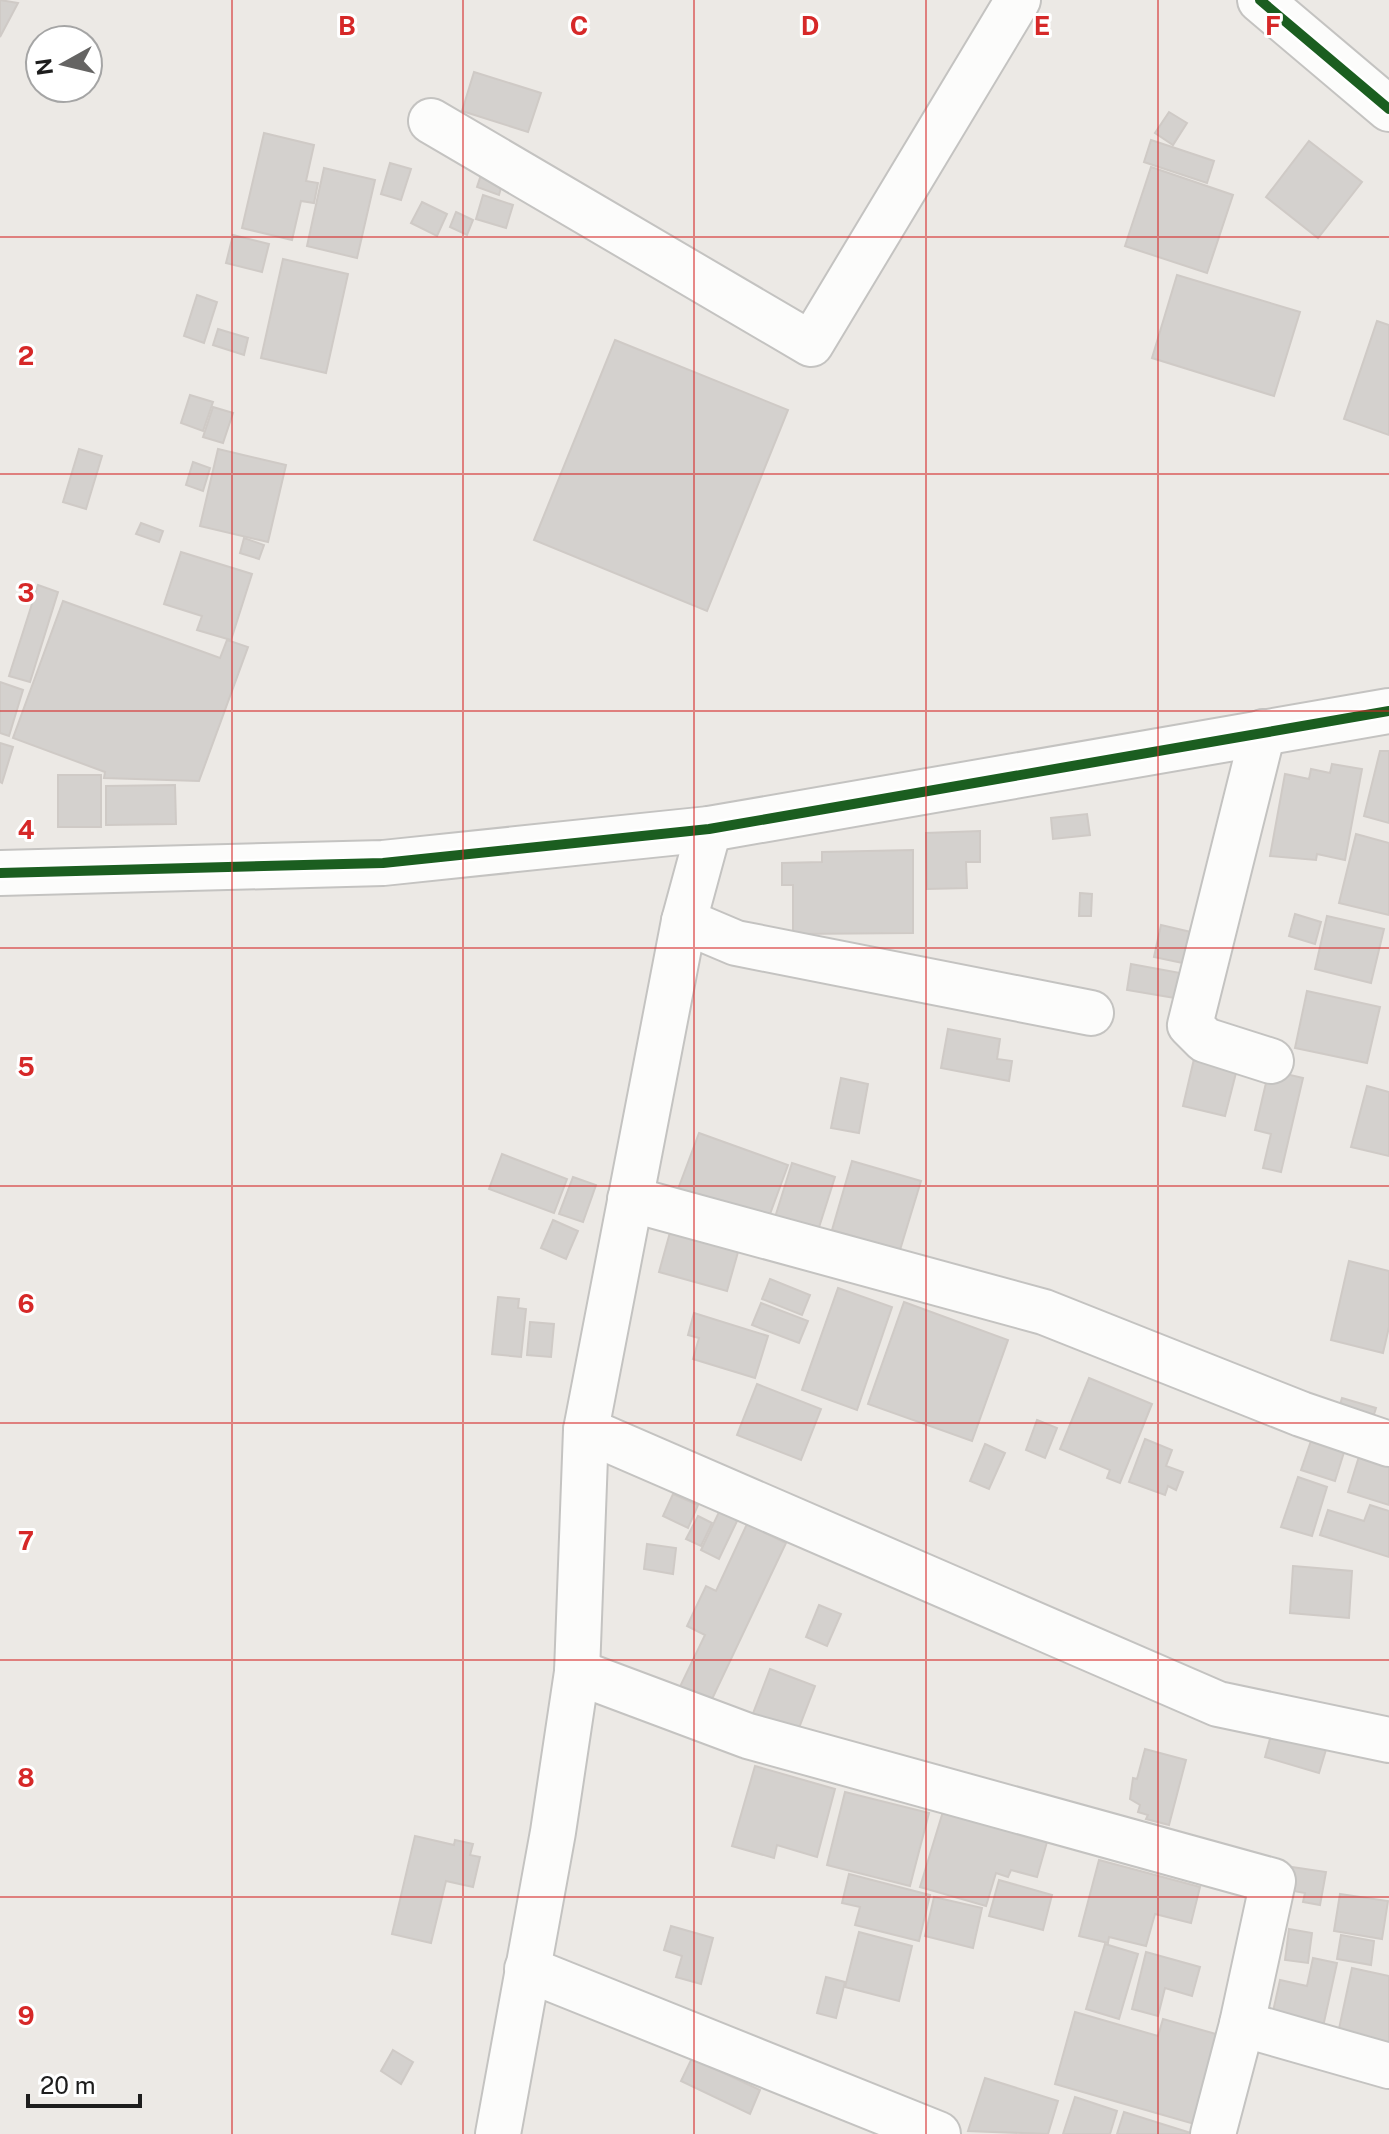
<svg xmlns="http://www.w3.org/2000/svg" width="1389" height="2134" viewBox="0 0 1389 2134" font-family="'Public Sans',sans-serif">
	<rect width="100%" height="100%" fill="#ece9e5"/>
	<g fill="#d4d1ce" stroke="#cfcac6" stroke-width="2">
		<polygon points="0,0 18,3 0,37"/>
		<polygon points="474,72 541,93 528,132 462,111"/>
		<polygon points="1169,112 1187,123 1173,145 1155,133"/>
		<polygon points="264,133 314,145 306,181 318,183 314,203 301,201 292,240 242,228"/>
		<polygon points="1151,140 1214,161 1207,183 1144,162"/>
		<polygon points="1309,141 1362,182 1318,238 1266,197"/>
		<polygon points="390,163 411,169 401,200 381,194"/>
		<polygon points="484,166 505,173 499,195 477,187"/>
		<polygon points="1151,167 1233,195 1207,273 1125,246"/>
		<polygon points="324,168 375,180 357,258 307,246"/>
		<polygon points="483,195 513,205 506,228 476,219"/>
		<polygon points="422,202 447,214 437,236 411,223"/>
		<polygon points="456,212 473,220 467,235 450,227"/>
		<polygon points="233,235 269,244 262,272 226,263"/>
		<polygon points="283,259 348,274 326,373 261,358"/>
		<polygon points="1177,275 1300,312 1274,396 1152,358"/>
		<polygon points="197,295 217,302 204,343 184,336"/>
		<polygon points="1377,321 1389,325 1389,435 1344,419"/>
		<polygon points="218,329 248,338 244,355 213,345"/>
		<polygon points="615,340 788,410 707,611 534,540"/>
		<polygon points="190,395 213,402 203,431 181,423"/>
		<polygon points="213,407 233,413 223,443 203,437"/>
		<polygon points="79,449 102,456 86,509 63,502"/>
		<polygon points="218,449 286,465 268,542 200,526"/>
		<polygon points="193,462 210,468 203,491 186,485"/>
		<polygon points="141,523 163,531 159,542 136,534"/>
		<polygon points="244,538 264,545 259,559 240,553"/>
		<polygon points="181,552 252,574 231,640 197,630 202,616 164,604"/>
		<polygon points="38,585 58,592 30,682 9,676"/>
		<polygon points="63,601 220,658 227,640 248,647 199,781 104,778 105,772 13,738"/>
		<polygon points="0,682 23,690 9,736 0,733"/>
		<polygon points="0,743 13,747 2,783 0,782"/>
		<polygon points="1380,751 1389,751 1389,823 1364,816"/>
		<polygon points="1332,764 1362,769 1345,860 1317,854 1316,860 1270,856 1285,774 1309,779 1311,769 1330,773"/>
		<rect x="58" y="775" width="43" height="52"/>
		<polygon points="175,785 176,824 106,825 106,786"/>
		<polygon points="1087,814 1090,835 1053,839 1051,818"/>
		<polygon points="980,831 980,862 966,862 967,888 927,889 926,833"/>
		<polygon points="1356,834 1389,843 1389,915 1339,903"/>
		<polygon points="913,850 913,933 793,934 793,885 782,885 782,863 822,862 822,852"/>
		<polygon points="1080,893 1092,894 1091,916 1079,916"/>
		<polygon points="1295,914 1321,922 1315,944 1289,936"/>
		<polygon points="1327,916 1384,929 1371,983 1315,969"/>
		<polygon points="1161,925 1204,935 1197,966 1154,957"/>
		<polygon points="1131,964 1191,975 1187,1000 1127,990"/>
		<polygon points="1307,991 1380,1007 1367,1063 1295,1048"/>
		<polygon points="948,1029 1000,1039 997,1059 1012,1061 1009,1081 941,1068"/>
		<polygon points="1194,1059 1237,1069 1225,1116 1183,1106"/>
		<polygon points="1269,1070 1303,1078 1281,1172 1263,1168 1271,1134 1255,1130"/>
		<polygon points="841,1078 868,1084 859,1133 831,1128"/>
		<polygon points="1367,1086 1389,1092 1389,1156 1351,1147"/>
		<polygon points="699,1133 788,1165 766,1225 677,1192"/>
		<polygon points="502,1154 567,1179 554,1213 489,1189"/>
		<polygon points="852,1161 921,1181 900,1250 832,1230"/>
		<polygon points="792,1163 835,1177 815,1240 772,1227"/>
		<polygon points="573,1177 596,1185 583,1222 559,1214"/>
		<polygon points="674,1218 742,1238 727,1291 659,1272"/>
		<polygon points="553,1220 578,1231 566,1259 541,1248"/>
		<polygon points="1349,1261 1389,1271 1389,1327 1383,1353 1331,1340"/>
		<polygon points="770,1279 810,1295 802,1315 762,1299"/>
		<polygon points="838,1288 892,1307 857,1410 802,1390"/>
		<polygon points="498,1297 519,1299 518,1308 526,1309 521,1357 492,1354"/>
		<polygon points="904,1302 1008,1340 972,1441 868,1404"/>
		<polygon points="761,1303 808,1321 799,1343 752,1325"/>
		<polygon points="694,1313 768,1336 755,1378 693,1359 699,1338 688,1335"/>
		<polygon points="530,1322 554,1324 551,1357 527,1355"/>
		<polygon points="1089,1378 1152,1404 1120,1483 1107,1478 1110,1470 1060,1449"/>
		<polygon points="757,1384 821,1409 801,1460 737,1435"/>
		<polygon points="1342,1398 1376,1408 1371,1424 1337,1414"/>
		<polygon points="1037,1420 1057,1428 1045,1458 1026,1450"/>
		<polygon points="1313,1435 1346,1446 1335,1481 1301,1470"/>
		<polygon points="1145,1439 1172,1450 1166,1466 1183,1472 1176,1490 1168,1486 1165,1495 1129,1482"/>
		<polygon points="985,1444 1005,1453 989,1489 970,1481"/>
		<polygon points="1361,1450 1389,1459 1389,1505 1348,1492"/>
		<polygon points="1298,1477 1327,1487 1312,1536 1281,1527"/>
		<polygon points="673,1494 698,1505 688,1528 663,1516"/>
		<polygon points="1370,1505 1389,1511 1389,1557 1320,1535 1328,1510 1364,1521"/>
		<polygon points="720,1510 738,1519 719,1559 701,1550"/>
		<polygon points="698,1516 712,1523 701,1546 686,1539"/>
		<polygon points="747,1524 786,1543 705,1714 674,1699 705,1635 687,1626 706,1586 716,1591"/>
		<polygon points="647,1544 676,1548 673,1574 644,1569"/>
		<polygon points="1293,1566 1352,1571 1349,1618 1290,1613"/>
		<polygon points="819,1605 841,1614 827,1646 806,1637"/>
		<polygon points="770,1669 815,1686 794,1741 749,1724"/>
		<polygon points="1273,1728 1328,1743 1319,1773 1265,1757"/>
		<polygon points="1145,1749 1186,1760 1169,1825 1146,1819 1148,1815 1138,1812 1140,1805 1130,1799 1133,1778 1137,1779"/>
		<polygon points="755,1766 835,1789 817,1857 777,1845 774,1858 732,1846"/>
		<polygon points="845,1792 929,1813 910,1886 827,1865"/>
		<polygon points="945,1805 1049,1835 1037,1877 1011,1870 1008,1877 996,1873 986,1906 920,1887"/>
		<polygon points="415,1836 454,1845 455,1840 473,1844 470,1855 480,1857 473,1887 446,1881 431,1943 392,1934"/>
		<polygon points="1099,1860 1200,1887 1191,1923 1155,1914 1146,1946 1109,1937 1108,1943 1079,1936"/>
		<polygon points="1292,1867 1326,1872 1320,1905 1303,1902 1305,1893 1288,1890"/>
		<polygon points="849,1874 930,1895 919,1941 855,1925 860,1907 842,1903"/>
		<polygon points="999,1880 1052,1895 1043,1930 989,1916"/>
		<polygon points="1340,1894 1388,1901 1382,1939 1334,1931"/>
		<polygon points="934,1897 982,1908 973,1948 925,1936"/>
		<polygon points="671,1926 713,1938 701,1984 676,1977 682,1956 664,1950"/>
		<polygon points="1289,1929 1312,1933 1308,1963 1285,1960"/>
		<polygon points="859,1932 912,1946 899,2001 845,1987"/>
		<polygon points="1341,1935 1374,1941 1371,1965 1337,1959"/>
		<polygon points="1105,1944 1138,1954 1119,2019 1086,2009"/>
		<polygon points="1146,1952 1200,1967 1192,1996 1165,1988 1158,2016 1132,2009"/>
		<polygon points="1313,1958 1337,1963 1321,2036 1270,2025 1280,1980 1307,1986"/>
		<polygon points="1352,1968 1389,1976 1389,2054 1336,2043"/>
		<polygon points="826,1977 845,1982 836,2018 817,2013"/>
		<polygon points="1075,2012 1158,2036 1163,2019 1223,2036 1198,2125 1055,2084"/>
		<polygon points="393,2050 413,2062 401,2084 381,2071"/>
		<polygon points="692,2058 760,2090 750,2114 681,2081"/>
		<polygon points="985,2078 1058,2101 1048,2134 968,2131"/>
		<polygon points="1075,2097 1117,2111 1110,2134 1063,2134"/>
		<polygon points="1124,2112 1194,2134 1117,2134"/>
	</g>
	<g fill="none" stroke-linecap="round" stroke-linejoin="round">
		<g stroke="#c4c3c1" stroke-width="48">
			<g id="minor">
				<polyline points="1260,0 1389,109"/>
				<polyline points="431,121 811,344 1018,0"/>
				<polyline points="1263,732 1190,1025 1205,1040 1271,1061"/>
				<polyline points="0,873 383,863 709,829 1389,711"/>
				<polyline points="684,921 736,943 1091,1013"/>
				<polyline points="630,1199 1044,1312 1301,1414 1389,1444"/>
				<polyline points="586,1430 1218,1704 1389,1740"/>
				<polyline points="577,1672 748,1736 1273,1881 1242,2024 1213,2134"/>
				<polyline points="527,1969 938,2134"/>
				<polyline points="1242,2024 1389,2066"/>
				<polyline points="498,2134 553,1832 577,1672 586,1430 684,921 709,829"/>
			</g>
		</g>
		<use href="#minor" stroke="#fcfcfb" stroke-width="44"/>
		<g stroke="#fff" stroke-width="15">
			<g id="cycleway">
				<polyline points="1260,0 1389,109"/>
				<polyline points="0,873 383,863 709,829 1389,711"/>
			</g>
		</g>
		<use href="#cycleway" stroke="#1b5e20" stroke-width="10"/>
	</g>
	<path fill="none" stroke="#d62828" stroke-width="2" stroke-opacity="0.55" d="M232 0V2134M463 0V2134M694 0V2134M926 0V2134M1158 0V2134M0 237H1389M0 474H1389M0 711H1389M0 948H1389M0 1186H1389M0 1423H1389M0 1660H1389M0 1897H1389"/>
	<g font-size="26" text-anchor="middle" font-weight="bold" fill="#d62828" stroke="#fff" stroke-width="6" stroke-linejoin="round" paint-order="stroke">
		<text x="347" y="35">B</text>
		<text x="579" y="35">C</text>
		<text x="810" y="35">D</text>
		<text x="1042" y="35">E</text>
		<text x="1273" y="35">F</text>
		<text x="26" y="365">2</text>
		<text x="26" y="602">3</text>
		<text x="26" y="839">4</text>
		<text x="26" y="1076">5</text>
		<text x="26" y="1313">6</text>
		<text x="26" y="1550">7</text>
		<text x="26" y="1787">8</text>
		<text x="26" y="2025">9</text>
	</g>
	<g transform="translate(64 64) rotate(262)"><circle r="38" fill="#ffffff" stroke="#a5a5a5" stroke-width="2"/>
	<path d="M0-6L14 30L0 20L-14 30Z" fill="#656463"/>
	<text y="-12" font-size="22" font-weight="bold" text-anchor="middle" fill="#1d1d1d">N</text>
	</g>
	<path d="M28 2094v12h112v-12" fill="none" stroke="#1d1d1d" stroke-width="4"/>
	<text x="40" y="2094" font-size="24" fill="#1d1d1d" stroke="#ffffff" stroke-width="6" paint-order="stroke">20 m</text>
</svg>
